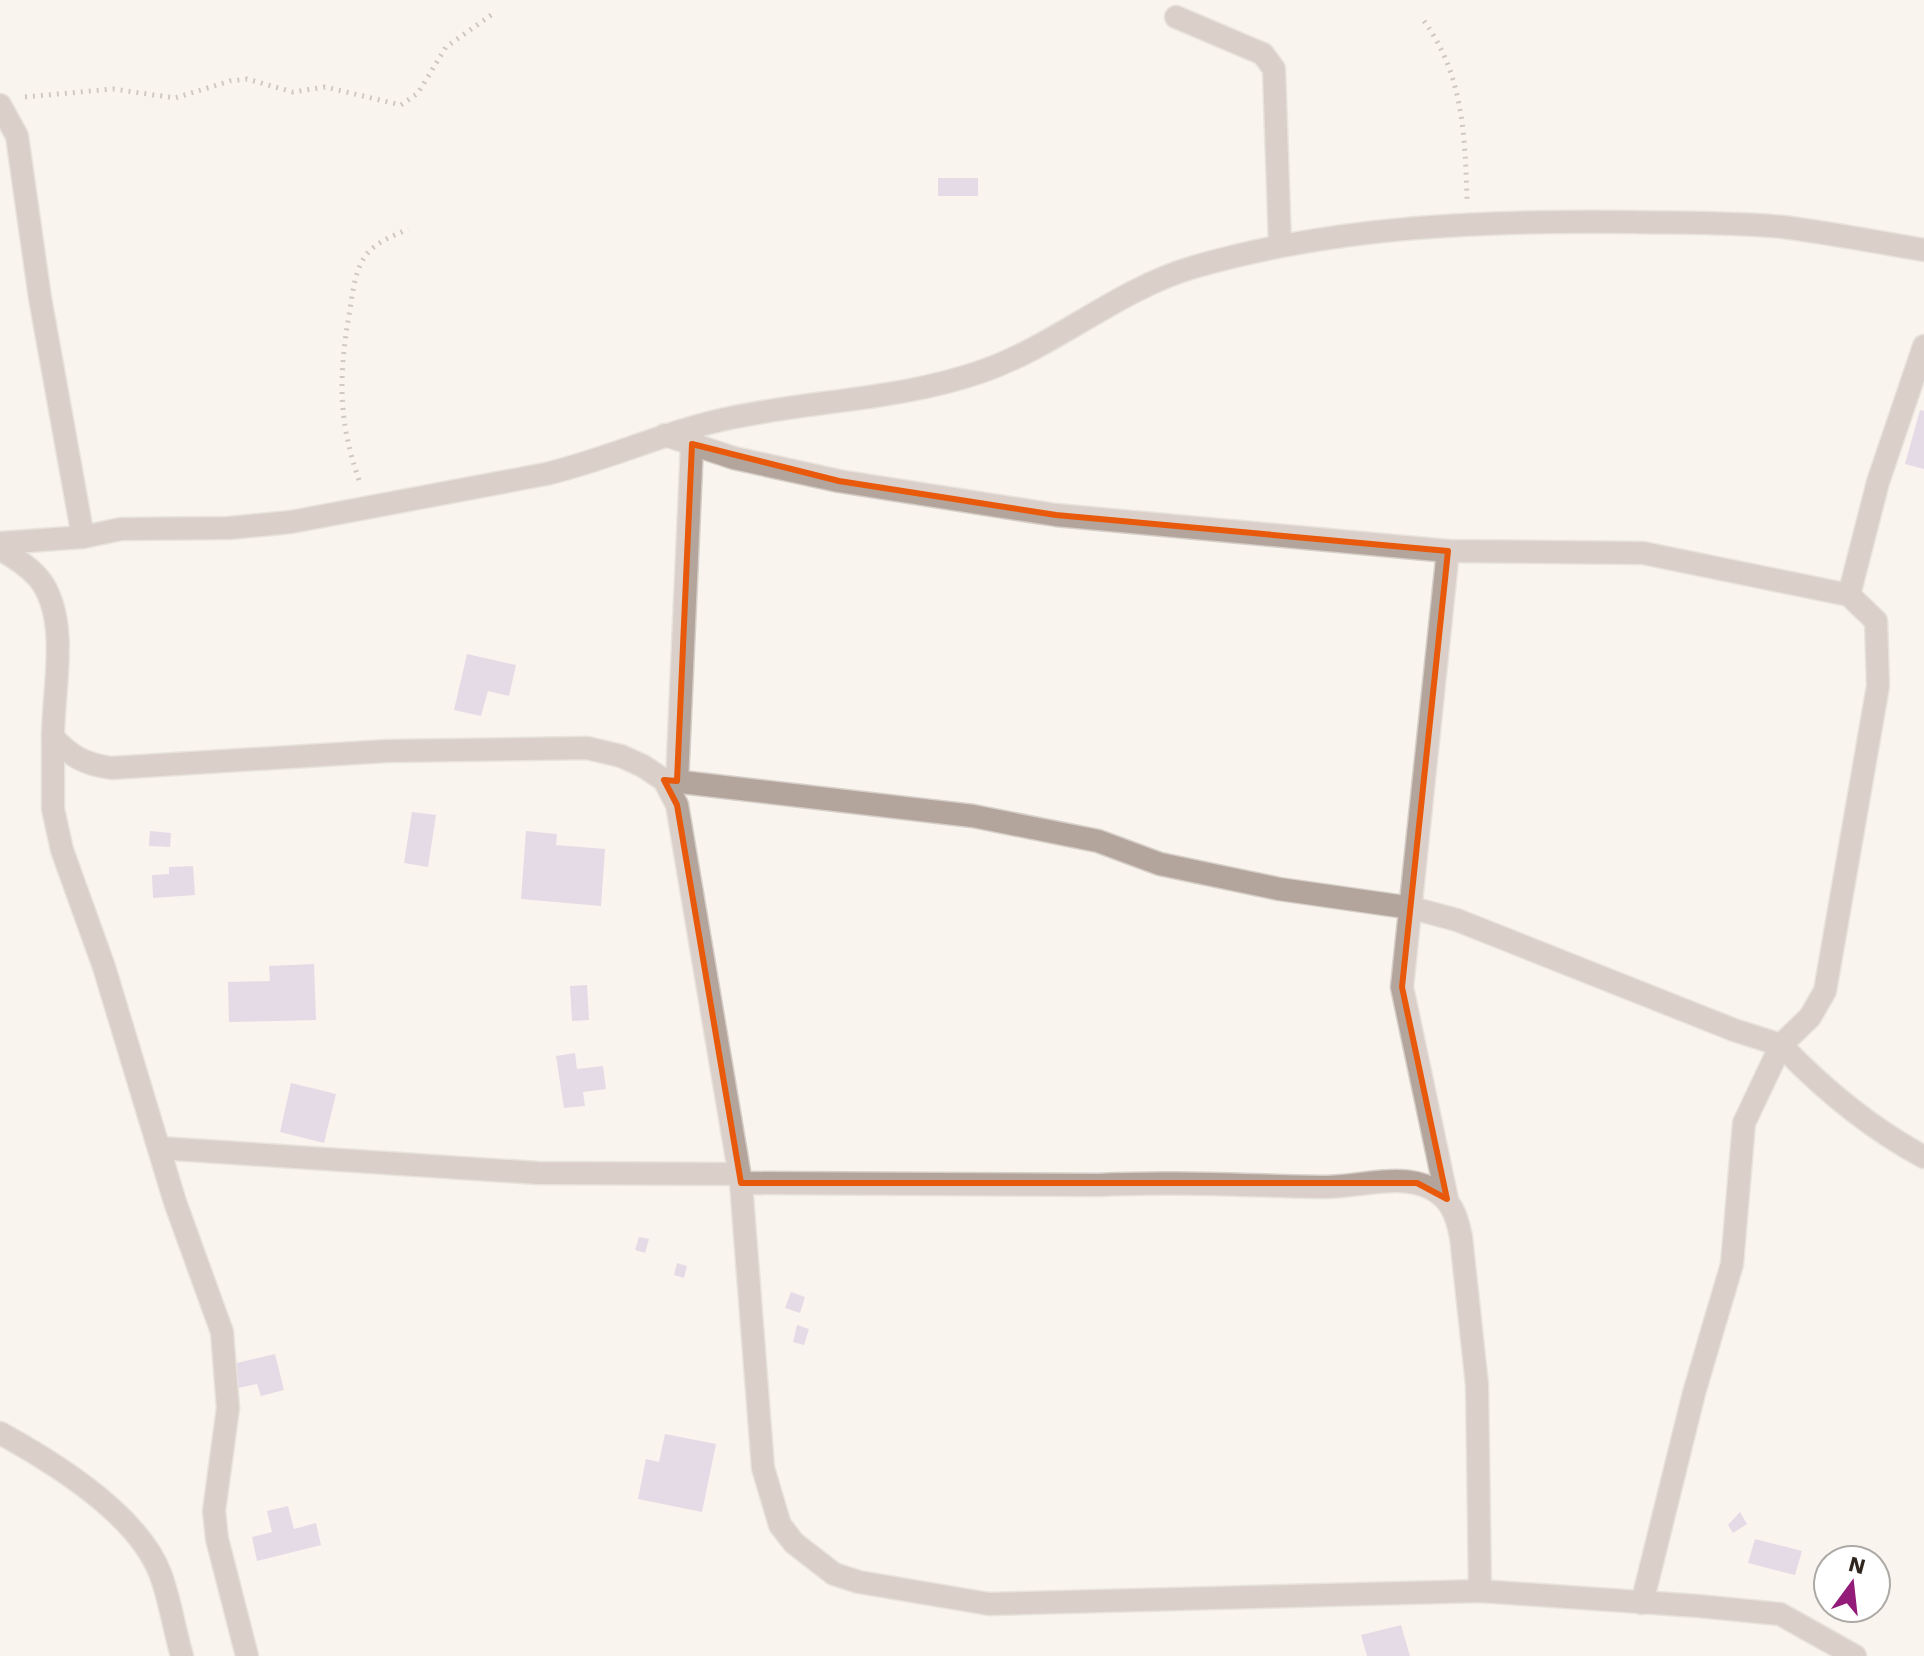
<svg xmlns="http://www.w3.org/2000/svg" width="1924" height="1656" viewBox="0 0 1924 1656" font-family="'Work Sans',sans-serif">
	<rect width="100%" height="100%" fill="#faf4ef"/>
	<g fill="#ccbcdc">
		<rect x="938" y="178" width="40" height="18"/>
		<polygon points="1920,410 1924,411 1924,469 1905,464"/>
		<polygon points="467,654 516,665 509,696 488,691 481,716 454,710"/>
		<polygon points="412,812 436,815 428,867 404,863"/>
		<polygon points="150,831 171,833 170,847 149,846"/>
		<polygon points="526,831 557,834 556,845 605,849 601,906 521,899"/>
		<polygon points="193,866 195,895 153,898 152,875 169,874 169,867"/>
		<polygon points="314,964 316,1020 229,1022 228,982 270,981 269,966"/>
		<polygon points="587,985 589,1020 572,1021 570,986"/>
		<polygon points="575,1053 577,1069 603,1066 606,1089 583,1092 585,1106 564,1108 556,1056"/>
		<polygon points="291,1083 336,1094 324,1143 280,1132"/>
		<polygon points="639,1237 649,1239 645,1253 635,1250"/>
		<polygon points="677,1263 687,1266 684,1278 674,1275"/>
		<polygon points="791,1292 805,1297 800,1313 785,1308"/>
		<polygon points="797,1325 809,1329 804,1345 793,1342"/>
		<polygon points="275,1354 284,1390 261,1396 257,1384 238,1388 232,1364"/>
		<polygon points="665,1434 716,1444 702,1512 638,1499 646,1459 659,1462"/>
		<polygon points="288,1506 294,1529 316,1523 321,1545 257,1561 252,1537 272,1532 267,1511"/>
		<polygon points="1740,1512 1747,1524 1733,1533 1728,1525"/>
		<polygon points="1755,1539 1802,1551 1795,1575 1748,1563"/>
		<polygon points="1401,1625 1410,1656 1367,1656 1361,1635"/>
	</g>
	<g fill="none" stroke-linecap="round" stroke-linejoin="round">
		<g stroke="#d6cfc9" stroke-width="25">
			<g id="minor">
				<polyline points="1176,17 1263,54 1274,69 1280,246"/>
				<polyline points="0,105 17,136 40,298 83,537"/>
				<path d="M0 543 83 537 121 529 229 528 291 522 546 474C609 459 667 431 730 418 815 400 900 400 983 371 1057 345 1118 289 1194 267 1335 226 1487 220 1633 222 1683 223 1733 222 1783 227 1830 233 1877 242 1924 250"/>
				<path d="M0 549C15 558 33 569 43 584 69 626 53 690 53 737 71 757 85 764 111 768L387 751 587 748 621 756 643 766 664 780 677 805 741 1183 763 1468 780 1525 794 1543 834 1574 859 1582 989 1604 1480 1591 1698 1606 1780 1614 1855 1656"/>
				<polyline points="1849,595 1878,482 1924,346"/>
				<polyline points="53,737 53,809 62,850 104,967 175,1202 222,1332 228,1408 214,1511 217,1539 247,1656"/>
				<polyline points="664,780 973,816 1098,841 1160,864 1279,889 1412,908 1457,920 1734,1030 1781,1045 1810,1017 1825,991 1878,686 1876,621 1849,595 1643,553 1448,551 1056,515 839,481 734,458 665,435"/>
				<polyline points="677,781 692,444"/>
				<polyline points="159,1148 538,1173 738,1174"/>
				<path d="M741 1183 1099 1185C1174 1181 1250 1186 1326 1187 1358 1187 1401 1173 1430 1188 1451 1198 1457 1216 1461 1237L1477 1385 1480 1591"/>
				<polyline points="1447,1199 1402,987 1448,551"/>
				<path d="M0 1433C53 1462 137 1514 160 1573 170 1599 174 1629 182 1656"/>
				<path d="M1642 1603 1694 1393 1732 1264 1744 1123 1781 1045C1823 1089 1870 1128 1924 1157"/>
			</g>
		</g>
		<g stroke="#9c948d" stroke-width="5" stroke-dasharray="2 6" stroke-linecap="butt">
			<path d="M1424 21C1463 74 1465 135 1467 199"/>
			<polyline points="25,97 113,89 175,98 230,81 247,79 293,92 325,87 401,105 418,93 446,47 494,13"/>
			<path d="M359 480C337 417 339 373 350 309 353 291 355 270 366 255 376 242 393 236 408 229"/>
		</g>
		<use href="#minor" stroke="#b3a59c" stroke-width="22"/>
	</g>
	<path d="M0 0H1924V1656H0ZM692 444 839 481 1056 515 1448 551 1402 987 1447 1199 1417 1183H741L677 805 664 780 677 781Z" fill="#faf4ef" fill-opacity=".55" fill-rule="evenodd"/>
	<path fill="none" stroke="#e8590c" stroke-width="6" stroke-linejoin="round" d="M692 444 839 481 1056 515 1448 551 1402 987 1447 1199 1417 1183H741L677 805 664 780 677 781Z"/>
	<g transform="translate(1852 1584) rotate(15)"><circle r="38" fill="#ffffff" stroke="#ada9a5" stroke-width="2"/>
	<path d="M0-6L14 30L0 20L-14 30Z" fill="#941c79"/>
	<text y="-12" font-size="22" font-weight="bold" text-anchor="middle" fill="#32271e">N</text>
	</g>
</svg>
